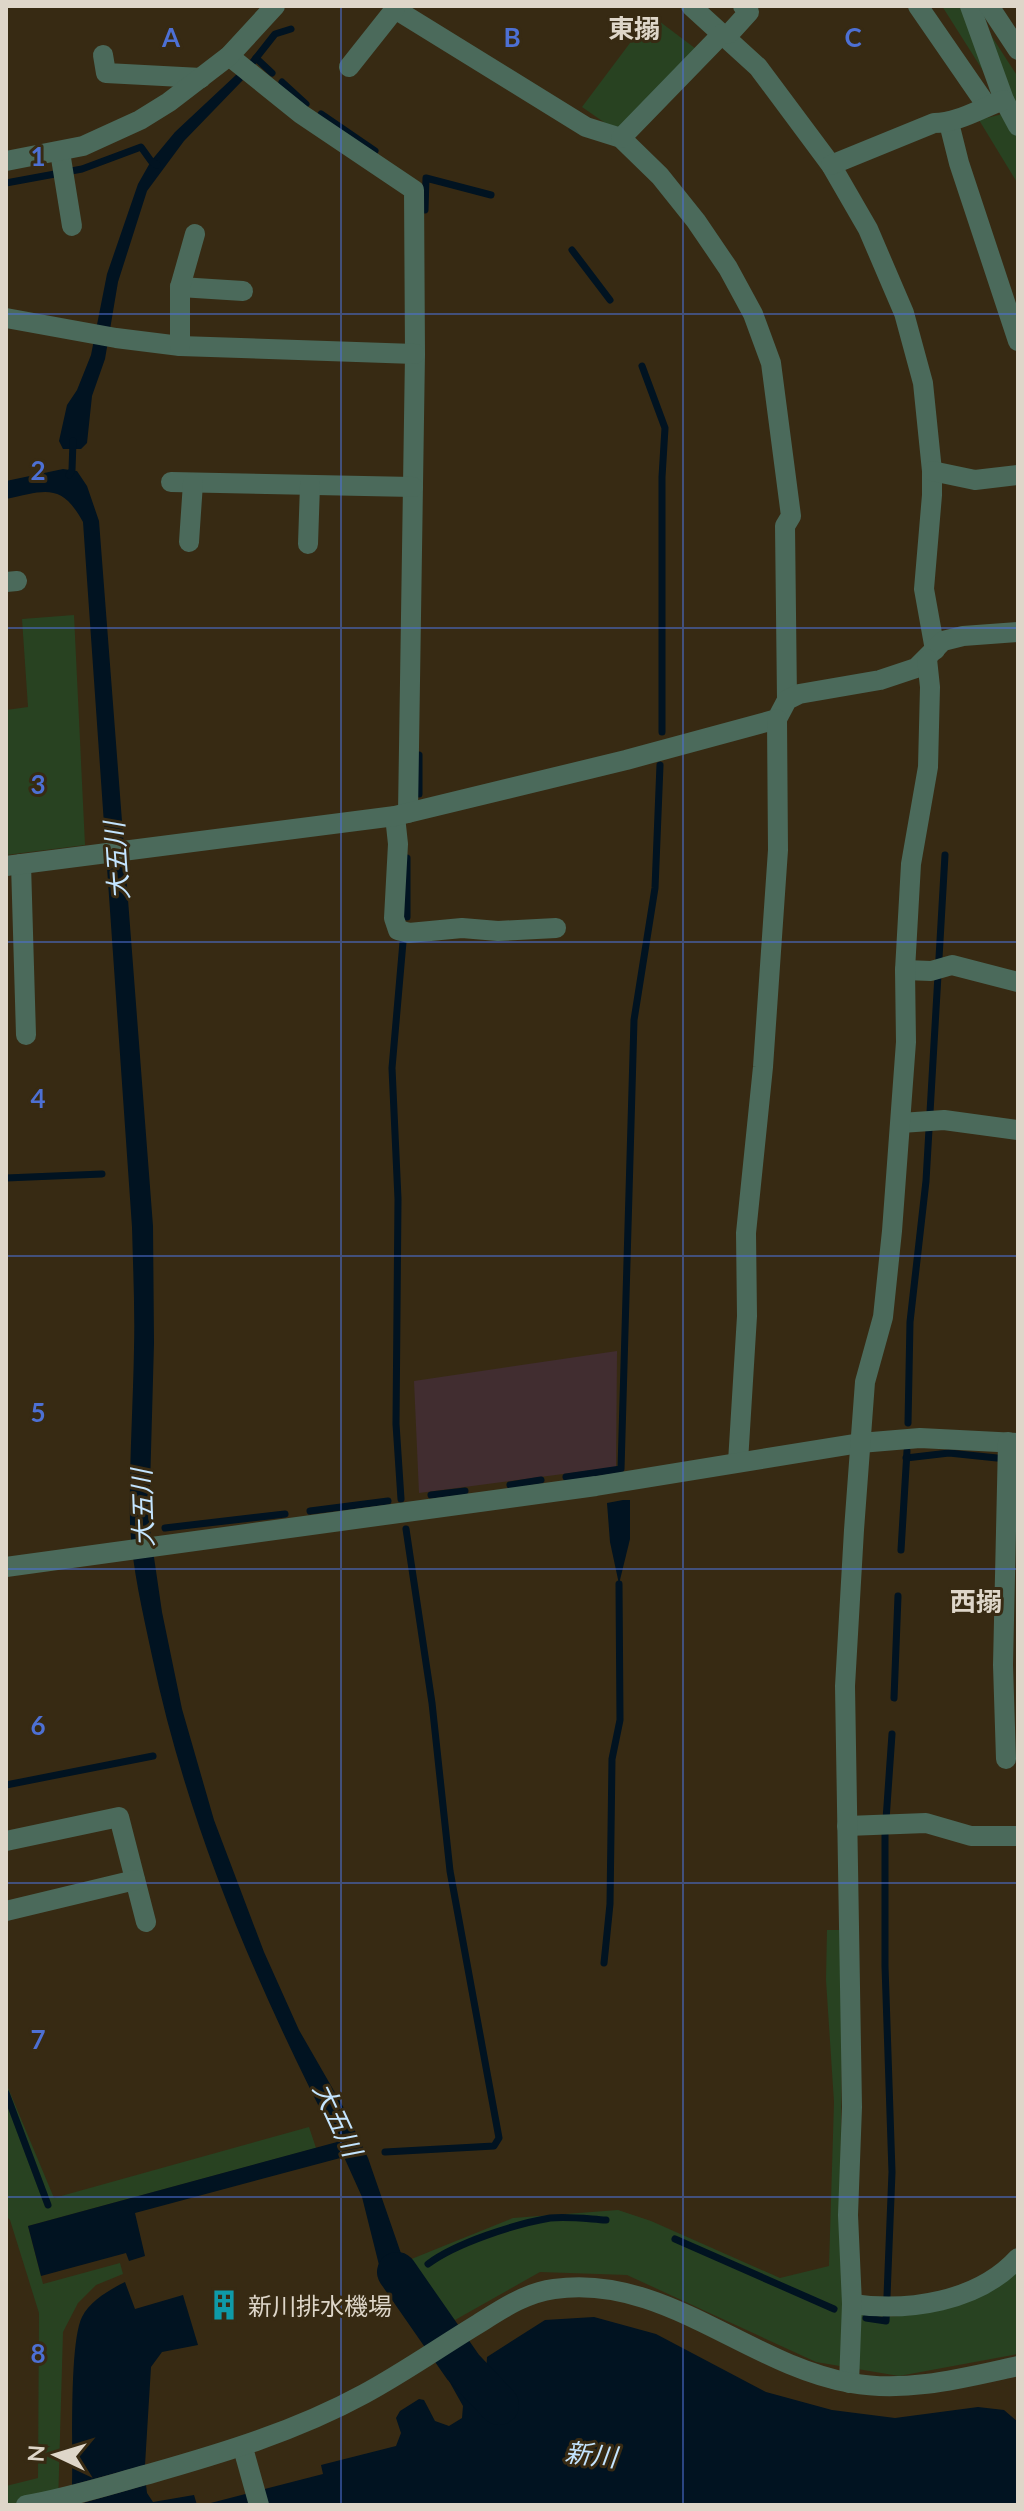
<svg xmlns="http://www.w3.org/2000/svg" width="1024" height="2511" viewBox="0 0 1024 2511" font-family="Lato,'Noto Sans JP',sans-serif">
	<rect width="100%" height="100%" fill="#372a13"/>
	<polygon fill="#412d30" points="617,1351 616,1467 419,1493 414,1381"/>
	<g fill="#284221">
		<polygon points="942,6 972,6 1018,77 1018,106 987,77"/>
		<polygon points="651,15 700,52 621,134 582,107"/>
		<polygon points="1018,110 1018,184 979,120"/>
		<polygon points="74,615 85,845 6,855 6,710 28,707 22,619"/>
		<path d="M827 1930H843L840 2224 844 2304C853 2308 864 2315 873 2316 920 2320 986 2302 1018 2267V2354L899 2376 816 2362 627 2275 540 2272 455 2320 440 2307 404 2262 513 2218 618 2210 651 2221 780 2278 829 2266 834 2102 826 1980Z"/>
		<polygon points="6,2083 54,2198 309,2127 316,2148 28,2226 43,2284 120,2263 123,2274 96,2285 78,2303 63,2332 58,2505 6,2505 6,2486 38,2478 39,2313 10,2220 6,2216"/>
	</g>
	<g fill="#011321">
		<polygon points="237,74 243,80 184,141 147,191 118,282 105,359 92,396 87,443 81,449 63,449 59,441 67,405 77,390 91,355 107,274 138,184 151,161 175,132"/>
		<path d="M63 469 77 471 87 486 99 521 153 1226 154 1343 149 1523 162 1612 182 1709 214 1820 264 1952 299 2030 345 2110 368 2158 404 2262 440 2307 417 2322 381 2273 362 2197 344 2157 135 2213 145 2256 129 2261 126 2253 41 2276 28 2226 337 2142C257 1987 188 1827 152 1656 143 1613 132 1568 130 1524 129 1466 133 1407 134 1349 135 1308 133 1268 132 1227L83 522C61 482 45 491 6 499V481Z"/>
		<polygon points="623,1500 630,1500 630,1539 619,1584 610,1542 607,1503"/>
		<path d="M125 2282 135 2309 183 2295 198 2345 162 2352 151 2367 145 2465 72 2485C73 2451 69 2343 82 2317 90 2301 109 2290 125 2282Z"/>
		<polygon points="594,2317 656,2334 766,2392 832,2410 895,2418 978,2407 1004,2410 1018,2422 1018,2505 203,2505 323,2474 321,2465 396,2446 401,2433 396,2418 400,2411 419,2399 424,2400 435,2421 449,2426 462,2418 463,2406 449,2381 453,2372 475,2360 486,2373 487,2357 545,2320"/>
		<polygon points="146,2485 147,2493 153,2502 194,2495 197,2505 76,2505"/>
	</g>
	<g fill="none" stroke-linecap="round" stroke-linejoin="round">
		<g stroke="#011321" stroke-width="7">
			<polyline points="256,58 272,73"/>
			<polyline points="249,67 275,34 291,29"/>
			<polyline points="282,82 306,104"/>
			<polyline points="321,114 375,151"/>
			<polyline points="6,183 82,169 141,147 151,161 157,165"/>
			<polyline points="425,210 426,178 491,195"/>
			<polyline points="572,250 610,300"/>
			<polyline points="642,366 665,428 662,477 662,732"/>
			<polyline points="69,475 72,470 73,441"/>
			<polyline points="419,794 419,755"/>
			<polyline points="407,858 407,917"/>
			<polyline points="6,1178 102,1174"/>
			<polyline points="908,1423 910,1322 926,1181 945,855"/>
			<polyline points="906,1458 949,1453 997,1458"/>
			<polyline points="566,1477 621,1469 634,1020 655,888 660,765"/>
			<polyline points="510,1485 541,1480"/>
			<polyline points="431,1495 465,1491"/>
			<polyline points="401,1499 396,1424 398,1199 392,1068 403,942"/>
			<polyline points="310,1511 388,1501"/>
			<polyline points="165,1528 285,1514"/>
			<polyline points="901,1550 907,1451"/>
			<polyline points="894,1698 898,1596"/>
			<polyline points="6,1785 153,1756"/>
			<polyline points="604,1963 610,1904 612,1759 620,1720 619,1584"/>
			<polyline points="6,2093 48,2205"/>
			<polyline points="385,2152 494,2146 499,2138 450,1871 432,1703 406,1529"/>
			<polyline points="675,2239 834,2309"/>
			<path d="M428 2264C456 2243 515 2224 550 2218 568 2216 589 2219 606 2220"/>
			<polyline points="866,2318 886,2321 892,2172 885,1966 885,1834 892,1734"/>
		</g>
		<polyline stroke="#011321" stroke-width="40" points="397,2272 463,2367 499,2405"/>
		<g stroke="#4b6a5b" stroke-width="20">
			<polyline points="398,6 395,9 586,127 621,138 660,176 696,221 728,268 753,314 771,363 791,516 785,526 787,700"/>
			<polyline points="691,6 758,67 831,165 868,229 904,313 923,383 932,471 932,495 924,589 935,650"/>
			<polyline points="918,6 987,106"/>
			<polyline points="970,6 1004,100 1018,126"/>
			<polyline points="989,6 1018,50"/>
			<polyline points="103,55 106,73 201,78"/>
			<polyline points="229,56 301,114 414,190 415,354 408,813"/>
			<polyline points="349,67 395,9"/>
			<polyline points="949,123 959,163 1018,341"/>
			<polyline points="621,138 722,34 730,33 749,12 743,6"/>
			<polyline points="60,152 72,226"/>
			<polyline points="6,161 83,146 140,120 169,102 229,56 275,6"/>
			<path d="M831 165 934 123C958 123 981 108 1004 100"/>
			<polyline points="180,287 243,291"/>
			<polyline points="6,318 116,338 180,346 415,354"/>
			<polyline points="180,346 180,287 195,234"/>
			<polyline points="932,471 975,480 1018,475"/>
			<polyline points="171,482 413,487"/>
			<polyline points="189,542 193,483"/>
			<polyline points="308,544 310,485"/>
			<polyline points="6,582 17,581"/>
			<polyline points="395,816 398,844 394,918 398,930 409,933 462,928 498,931 556,928"/>
			<polyline points="21,864 26,1035"/>
			<polyline points="6,866 395,816 626,760 777,719 787,700 799,694 880,680 916,668 943,641 963,636 1018,632"/>
			<polyline points="905,970 931,971 952,965 1018,982"/>
			<polyline points="901,1123 944,1120 1018,1130"/>
			<polyline points="738,1462 747,1316 746,1233 763,1067 778,850 777,719"/>
			<polyline points="6,1567 596,1486 860,1443 920,1438 1018,1443"/>
			<polyline points="1006,1759 1003,1665 1008,1442"/>
			<polyline points="847,1826 926,1823 971,1836 1018,1836"/>
			<polyline points="6,1841 119,1817 146,1922"/>
			<polyline points="6,1911 135,1880"/>
			<path d="M852 2304C908 2312 978 2302 1018 2258"/>
			<polyline points="849,2383 852,2304 848,2215 852,2107 845,1686 854,1530 865,1382 883,1317 892,1231 906,1042 905,970 911,864 928,767 930,687 927,659"/>
			<polyline points="243,2448 259,2505"/>
			<path d="M26 2505C68 2498 108 2485 149 2474 223 2453 296 2431 364 2394 403 2373 440 2347 478 2324 502 2309 525 2293 554 2289 663 2273 748 2365 851 2383 907 2393 963 2378 1018 2366"/>
		</g>
	</g>
	<path fill="none" stroke="#4d70d4" stroke-width="2" stroke-opacity="0.55" d="M341 6V2505M683 6V2505M6 314H1018M6 628H1018M6 942H1018M6 1256H1018M6 1569H1018M6 1883H1018M6 2197H1018"/>
	<defs>
		<g id="building-bare" transform="scale(2.4)"><path d="M-4-6H4V6H1V3H-1V6H-4ZM-2.5-4.3h1.7v1.8h-1.7ZM.8-4.3h1.7v1.8H.8ZM-2.5-1h1.7V.8h-1.7ZM.8-1h1.7V.8H.8Z" fill="#0f9aa8" stroke="#372a13" stroke-width="2.5" paint-order="stroke"/></g>
	</defs>
	<g fill-rule="evenodd">
		<use href="#building-bare" x="224" y="2305"/>
	</g>
	<g text-anchor="middle" dominant-baseline="central" stroke-width="6" stroke-linejoin="round" paint-order="stroke">
		<g font-size="24" fill="#ded6c9" stroke="#372a13" text-anchor="start">
			<text x="248" y="2305">新川排水機場</text>
		</g>
		<g font-size="26" font-weight="bold" fill="#ded6c9" stroke="#372a13">
			<text x="634" y="28">東搦</text>
			<text x="976" y="1601">西搦</text>
		</g>
		<g font-size="26" font-style="italic" fill="#c4e5ff" stroke="#372a13">
			<text transform="translate(116 861) rotate(-94)">大五川</text>
			<text transform="translate(142 1508) rotate(-92)">大五川</text>
			<text transform="translate(338 2119) rotate(65)">大五川</text>
			<text transform="translate(591 2454) rotate(6)">新川</text>
		</g>
	</g>
	<g font-size="26" text-anchor="middle" font-weight="bold" fill="#4d70d4" stroke="#372a13" stroke-width="6" stroke-linejoin="round" paint-order="stroke">
		<text x="171" y="47">A</text>
		<text x="512" y="47">B</text>
		<text x="853" y="47">C</text>
		<text x="38" y="166">1</text>
		<text x="38" y="480">2</text>
		<text x="38" y="794">3</text>
		<text x="38" y="1108">4</text>
		<text x="38" y="1422">5</text>
		<text x="38" y="1735">6</text>
		<text x="38" y="2049">7</text>
		<text x="38" y="2363">8</text>
	</g>
	<rect width="1024" height="2511" fill="none" stroke="#ded6c9" stroke-width="16"/>
	<g transform="translate(56 2455) rotate(274)" stroke="#372a13" stroke-width="6" paint-order="stroke">
	<path d="M0-6L14 30L0 20L-14 30Z" fill="#ded6c9"/>
	<text y="-12" font-size="22" font-weight="bold" text-anchor="middle" fill="#ded6c9">N</text>
	</g>
</svg>
